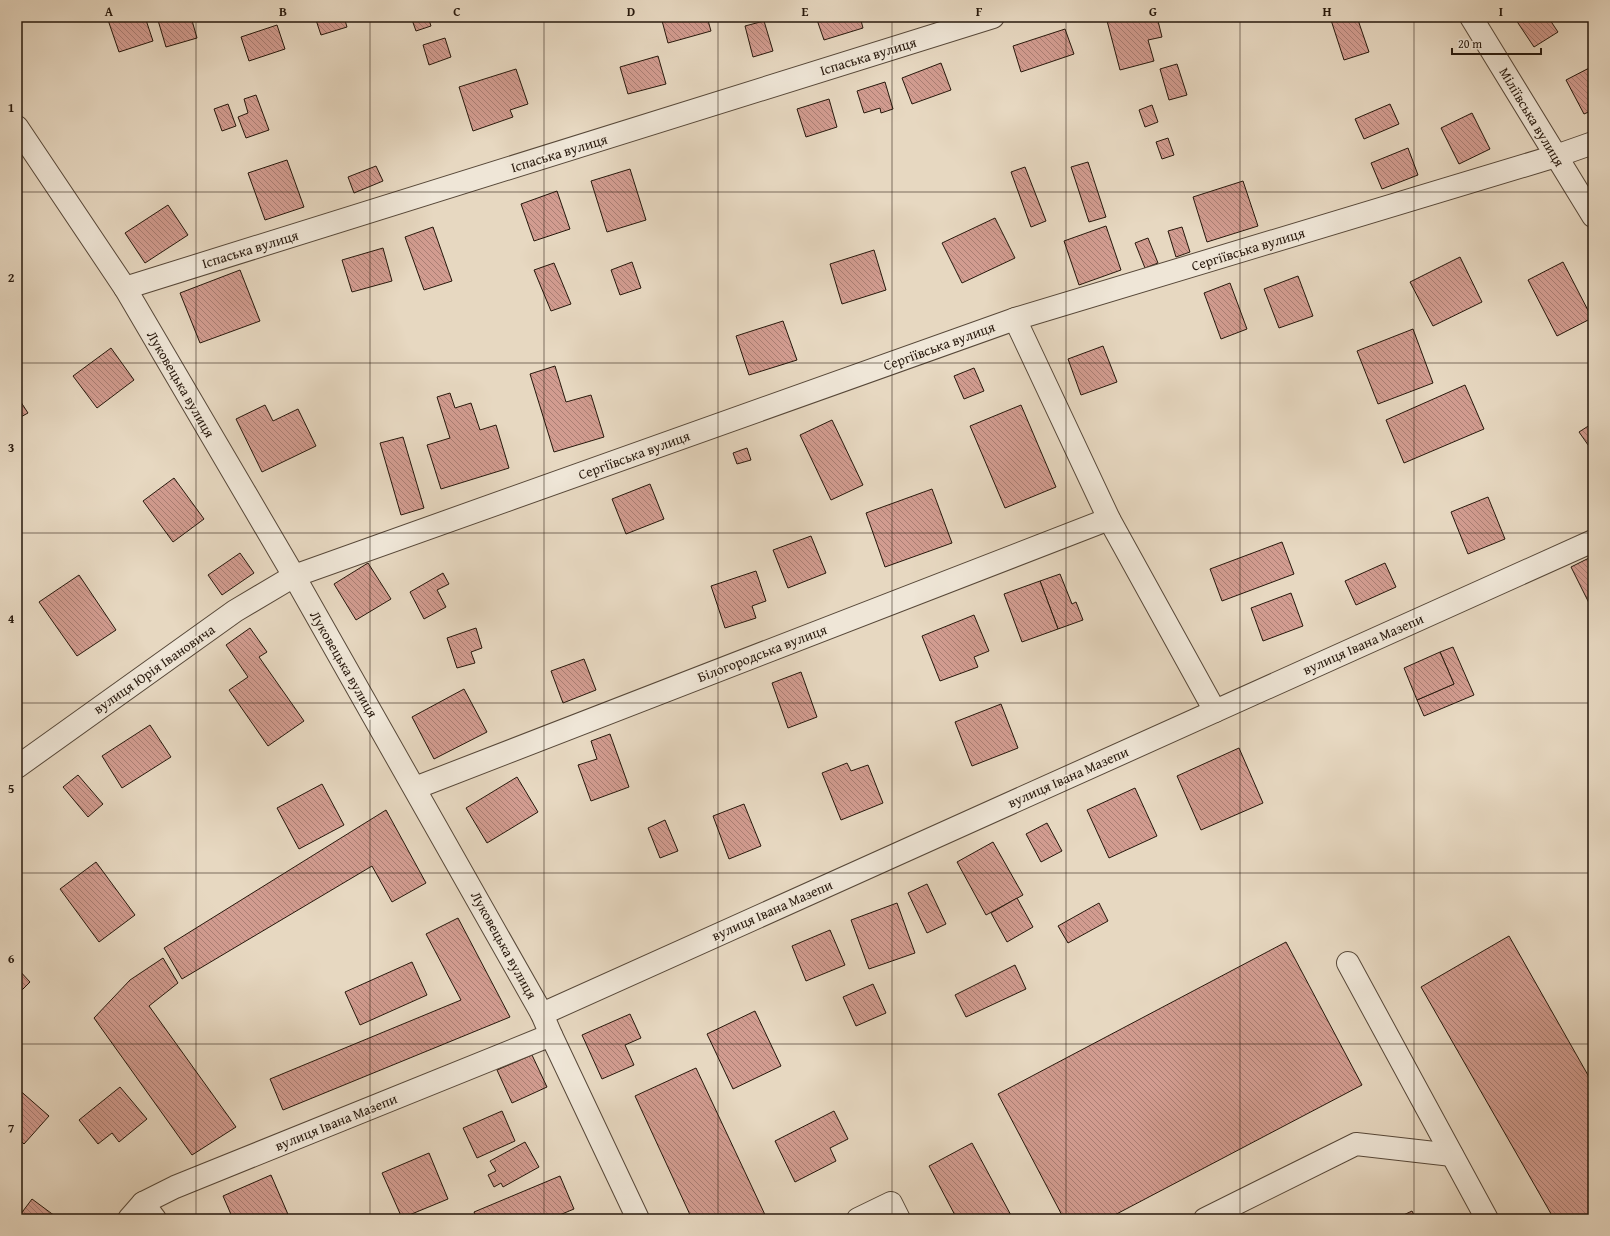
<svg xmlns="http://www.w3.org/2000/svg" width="1610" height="1236" viewBox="0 0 1610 1236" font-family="'Gentium Book Plus',serif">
	<defs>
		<pattern id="building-back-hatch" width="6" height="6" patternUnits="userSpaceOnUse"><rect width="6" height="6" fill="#d29c90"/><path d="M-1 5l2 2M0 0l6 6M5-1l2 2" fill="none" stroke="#aa7e74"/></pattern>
	</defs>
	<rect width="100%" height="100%" fill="#e7d8c1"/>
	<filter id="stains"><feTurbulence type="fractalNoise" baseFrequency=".005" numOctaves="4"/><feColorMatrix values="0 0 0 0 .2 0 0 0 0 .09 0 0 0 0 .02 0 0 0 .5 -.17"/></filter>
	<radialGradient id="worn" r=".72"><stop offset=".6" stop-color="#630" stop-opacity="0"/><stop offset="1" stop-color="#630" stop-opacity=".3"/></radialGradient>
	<g fill="url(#building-back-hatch)" stroke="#27180c">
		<polygon points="107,17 145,17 153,41 119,52"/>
		<polygon points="157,17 191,17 197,38 166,47"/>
		<polygon points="315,17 344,17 347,27 321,35"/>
		<polygon points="411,17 428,17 431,26 416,31"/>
		<polygon points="661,17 707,17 711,31 668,43"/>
		<polygon points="816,17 860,17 863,28 824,40"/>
		<polygon points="1106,17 1157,17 1162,37 1148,40 1154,61 1120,70"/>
		<polygon points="1330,17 1357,17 1369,52 1344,60"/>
		<polygon points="1514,17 1548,17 1558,32 1534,47"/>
		<polygon points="764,21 773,51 753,57 745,26"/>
		<polygon points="277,25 285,49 249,61 241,37"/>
		<polygon points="1065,29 1074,54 1021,72 1013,46"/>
		<polygon points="445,38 451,57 429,65 423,45"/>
		<polygon points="658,56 666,84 628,94 620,67"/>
		<polygon points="941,63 951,90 912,104 902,78"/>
		<polygon points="1177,64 1187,95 1169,100 1160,69"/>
		<polygon points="1593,66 1593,110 1584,114 1566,80"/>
		<polygon points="516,69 528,104 510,110 513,117 473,131 459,87"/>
		<polygon points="885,82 893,109 881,113 880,108 864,113 857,91"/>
		<polygon points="256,95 269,130 246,138 238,117 248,113 244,99"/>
		<polygon points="829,99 837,127 806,137 797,109"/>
		<polygon points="228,104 236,126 222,131 214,109"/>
		<polygon points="1390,104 1399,124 1364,139 1355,119"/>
		<polygon points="1152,105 1158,122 1145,127 1139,110"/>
		<polygon points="1472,113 1490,149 1459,164 1441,128"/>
		<polygon points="1168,138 1174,155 1162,159 1156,142"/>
		<polygon points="1408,148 1418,175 1382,189 1371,163"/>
		<polygon points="287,160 304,207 265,220 248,173"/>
		<polygon points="1088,162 1106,217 1089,222 1071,167"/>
		<polygon points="376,166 383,181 354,193 348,177"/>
		<polygon points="1025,167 1046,221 1031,227 1011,172"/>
		<polygon points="630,169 646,220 607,232 591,181"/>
		<polygon points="1243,181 1258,226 1207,242 1193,197"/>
		<polygon points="557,191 570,229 534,241 521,204"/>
		<polygon points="168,205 188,235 145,263 125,233"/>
		<polygon points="995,218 1015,258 962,283 942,243"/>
		<polygon points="1106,226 1121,270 1079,285 1064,241"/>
		<polygon points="433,227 452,281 424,290 405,237"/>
		<polygon points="1182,227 1190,252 1176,257 1168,231"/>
		<polygon points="1148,238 1158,263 1145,268 1135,243"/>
		<polygon points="383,248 392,281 352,292 342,260"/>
		<polygon points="874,250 886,290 842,304 830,264"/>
		<polygon points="1460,257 1482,302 1433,326 1410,282"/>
		<polygon points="632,262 641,288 620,295 611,270"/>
		<polygon points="1563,262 1592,318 1557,336 1528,280"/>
		<polygon points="554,263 571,304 551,311 534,270"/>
		<polygon points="240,270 260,321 200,343 180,293"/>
		<polygon points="1298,276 1313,316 1279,328 1264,289"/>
		<polygon points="1230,283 1247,329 1221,339 1204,293"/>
		<polygon points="783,321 797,360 749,375 736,336"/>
		<polygon points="1413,329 1433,383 1378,404 1357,351"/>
		<polygon points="1103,346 1117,382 1081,395 1068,359"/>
		<polygon points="111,348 134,380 97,408 73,376"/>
		<polygon points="555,366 566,402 591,395 604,437 554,452 530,374"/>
		<polygon points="974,368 984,391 964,399 954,376"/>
		<polygon points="1465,385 1484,429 1404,463 1386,420"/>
		<polygon points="450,393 455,408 471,403 480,430 496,425 509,468 441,489 427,445 450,438 437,397"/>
		<polygon points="17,396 28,413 17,419"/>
		<polygon points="265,405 273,421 298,409 316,446 262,472 236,419"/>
		<polygon points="1021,405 1056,487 1005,508 970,426"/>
		<polygon points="832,420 863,485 831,500 800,435"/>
		<polygon points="1593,423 1593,452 1579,432"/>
		<polygon points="403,437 424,508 401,515 380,443"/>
		<polygon points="747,448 751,460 737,464 733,453"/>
		<polygon points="174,478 204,519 173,542 143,501"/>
		<polygon points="650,484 664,519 626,534 612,499"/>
		<polygon points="932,489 952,543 885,567 866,513"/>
		<polygon points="1488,497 1505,539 1468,554 1451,512"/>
		<polygon points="811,536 826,573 788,588 773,550"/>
		<polygon points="1282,542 1294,574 1222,601 1210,569"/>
		<polygon points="240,553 254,573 222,595 208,575"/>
		<polygon points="1593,556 1593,601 1589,603 1571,567"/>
		<polygon points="368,563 391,599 356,620 334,584"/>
		<polygon points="1385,563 1396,587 1356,605 1345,581"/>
		<polygon points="756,571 766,601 752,606 756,618 725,628 711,586"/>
		<polygon points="443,573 449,584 437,590 446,607 424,619 410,592"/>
		<polygon points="1060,574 1072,604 1076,602 1083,620 1058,629 1040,581"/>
		<polygon points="79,575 116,630 77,656 39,602"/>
		<polygon points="1040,581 1058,629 1022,642 1004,594"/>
		<polygon points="1291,593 1303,626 1263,641 1251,608"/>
		<polygon points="974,615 989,651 974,657 978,667 940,681 922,636"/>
		<polygon points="250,628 267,652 259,657 304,721 268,746 229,690 248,677 226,645"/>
		<polygon points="476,628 482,648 471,652 475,663 457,668 447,638"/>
		<polygon points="1453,647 1474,695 1424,716 1417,700 1454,684 1440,652"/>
		<polygon points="1440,652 1454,684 1417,700 1404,668"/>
		<polygon points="584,659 596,690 563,703 551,671"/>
		<polygon points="801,672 817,717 788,728 772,683"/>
		<polygon points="464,689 487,732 434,759 412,717"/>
		<polygon points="1001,704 1018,748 972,766 955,722"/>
		<polygon points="150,725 171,757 122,788 102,756"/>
		<polygon points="610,734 629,787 591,801 578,765 597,759 591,741"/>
		<polygon points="1239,748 1263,803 1201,830 1177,776"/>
		<polygon points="847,763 851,771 868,765 883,803 841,820 822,773"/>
		<polygon points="78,775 103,804 88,817 63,787"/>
		<polygon points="517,777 538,812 487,843 466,808"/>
		<polygon points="322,784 344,825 299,849 277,808"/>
		<polygon points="1135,788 1157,836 1109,858 1087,810"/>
		<polygon points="744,804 761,846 729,859 713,816"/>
		<polygon points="386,810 426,883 392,902 372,866 182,979 164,948"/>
		<polygon points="665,820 678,851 660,858 648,828"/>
		<polygon points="1047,823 1062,851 1041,862 1026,834"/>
		<polygon points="993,842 1023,895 986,915 957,862"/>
		<polygon points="96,862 135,915 99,942 60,889"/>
		<polygon points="927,884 946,924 927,933 908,893"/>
		<polygon points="1017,898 1033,927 1007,942 991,913"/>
		<polygon points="897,903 915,953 869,969 851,920"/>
		<polygon points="1099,903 1108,921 1068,943 1058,926"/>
		<polygon points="458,918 510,1017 283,1110 270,1079 461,1000 426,934"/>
		<polygon points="830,930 845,965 806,981 792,946"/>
		<polygon points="1509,936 1593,1084 1593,1219 1554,1219 1421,987"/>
		<polygon points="1286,942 1362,1085 1107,1219 1064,1219 998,1094"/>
		<polygon points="163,958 178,983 149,1006 236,1127 192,1155 94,1018 130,980"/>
		<polygon points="412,962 427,995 360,1025 345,992"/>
		<polygon points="1015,965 1026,989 966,1017 955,995"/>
		<polygon points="17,968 30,982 17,995"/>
		<polygon points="873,984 886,1013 856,1026 843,997"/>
		<polygon points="755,1011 781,1066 733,1089 707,1034"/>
		<polygon points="630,1014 641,1038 625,1045 634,1065 602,1079 582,1035"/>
		<polygon points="532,1055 547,1087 512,1103 497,1070"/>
		<polygon points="696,1068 767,1219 692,1219 635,1096"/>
		<polygon points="120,1087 147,1119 119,1142 112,1133 98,1144 79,1120"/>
		<polygon points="17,1088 49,1116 24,1144 17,1137"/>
		<polygon points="502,1111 515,1141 477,1158 463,1128"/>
		<polygon points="834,1111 848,1139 830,1148 836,1161 795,1182 775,1141"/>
		<polygon points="525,1142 539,1167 503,1187 501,1183 494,1187 488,1175 496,1171 490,1161"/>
		<polygon points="972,1143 1013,1219 957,1219 929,1166"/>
		<polygon points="429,1153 448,1199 402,1218 382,1173"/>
		<polygon points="271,1175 290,1219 233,1219 223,1196"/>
		<polygon points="560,1176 574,1209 550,1219 477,1219 474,1212"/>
		<polygon points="32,1199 59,1219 17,1219"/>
		<polygon points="1412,1211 1416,1219 1395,1219"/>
	</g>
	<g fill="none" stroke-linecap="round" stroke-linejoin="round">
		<g stroke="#574839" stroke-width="24">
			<g id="minor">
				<polyline points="1471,17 1593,216"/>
				<polyline points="17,127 125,288 294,576 542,1014 551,1035 638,1219"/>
				<polyline points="125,288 993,17"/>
				<polyline points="1015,319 1109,519 1215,711"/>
				<polyline points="17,767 235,611 294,576 1015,319 1556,156 1593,143"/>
				<polyline points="415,788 1109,519"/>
				<polyline points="1348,963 1487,1219"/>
				<polyline points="542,1014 1593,541"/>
				<polyline points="143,1203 155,1219"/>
				<polyline points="129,1219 143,1203 175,1187 551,1035"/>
				<polyline points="858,1219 891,1203 899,1219"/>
				<polyline points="1205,1219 1356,1144 1452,1155"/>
			</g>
		</g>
		<use href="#minor" stroke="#efe6d7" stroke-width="22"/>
	</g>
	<path fill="none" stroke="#27180c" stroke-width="1" stroke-opacity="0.55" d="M196 17V1219M370 17V1219M544 17V1219M718 17V1219M892 17V1219M1066 17V1219M1240 17V1219M1414 17V1219M17 192H1593M17 363H1593M17 533H1593M17 703H1593M17 873H1593M17 1044H1593"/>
	<g text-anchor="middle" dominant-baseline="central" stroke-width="3" stroke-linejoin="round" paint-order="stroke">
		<g font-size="14" fill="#27180c" stroke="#efe6d7">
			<text transform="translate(868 56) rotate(-17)">Іспаська вулиця</text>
			<text transform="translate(1532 117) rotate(59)">Міліївська вулиця</text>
			<text transform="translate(559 153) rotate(-17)">Іспаська вулиця</text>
			<text transform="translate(250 249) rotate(-17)">Іспаська вулиця</text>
			<text transform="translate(1248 249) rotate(-17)">Сергіївська вулиця</text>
			<text transform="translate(939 346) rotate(-20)">Сергіївська вулиця</text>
			<text transform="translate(181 384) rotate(60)">Луковецька вулиця</text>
			<text transform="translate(634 455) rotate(-20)">Сергіївська вулиця</text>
			<text transform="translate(1363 644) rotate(-24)">вулиця Івана Мазепи</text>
			<text transform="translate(762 653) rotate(-21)">Білогородська вулиця</text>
			<text transform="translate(344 664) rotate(60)">Луковецька вулиця</text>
			<text transform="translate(154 669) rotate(-35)">вулиця Юрія Івановича</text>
			<text transform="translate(1068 777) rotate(-24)">вулиця Івана Мазепи</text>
			<text transform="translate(772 910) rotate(-24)">вулиця Івана Мазепи</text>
			<text transform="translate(504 945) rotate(61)">Луковецька вулиця</text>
			<text transform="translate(336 1122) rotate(-22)">вулиця Івана Мазепи</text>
		</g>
	</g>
	<rect width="1610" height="1236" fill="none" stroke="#e7d8c1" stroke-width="44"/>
	<path d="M1452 48v6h89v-6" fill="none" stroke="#27180c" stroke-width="2"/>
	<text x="1458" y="48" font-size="12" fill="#27180c" stroke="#efe6d7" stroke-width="3" paint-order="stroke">20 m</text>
	<rect x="22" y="22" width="1566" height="1192" fill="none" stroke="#27180c" stroke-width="1.5"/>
	<g font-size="13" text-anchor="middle" font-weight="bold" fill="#27180c">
		<text x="109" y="16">A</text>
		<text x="283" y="16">B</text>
		<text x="457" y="16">C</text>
		<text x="631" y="16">D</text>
		<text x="805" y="16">E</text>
		<text x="979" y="16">F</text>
		<text x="1153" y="16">G</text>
		<text x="1327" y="16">H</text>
		<text x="1501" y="16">I</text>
		<text x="11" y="112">1</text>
		<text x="11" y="282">2</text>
		<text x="11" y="452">3</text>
		<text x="11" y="623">4</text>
		<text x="11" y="793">5</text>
		<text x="11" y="963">6</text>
		<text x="11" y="1133">7</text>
	</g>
	<rect width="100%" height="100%" filter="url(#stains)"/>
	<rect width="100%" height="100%" fill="url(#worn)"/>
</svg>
